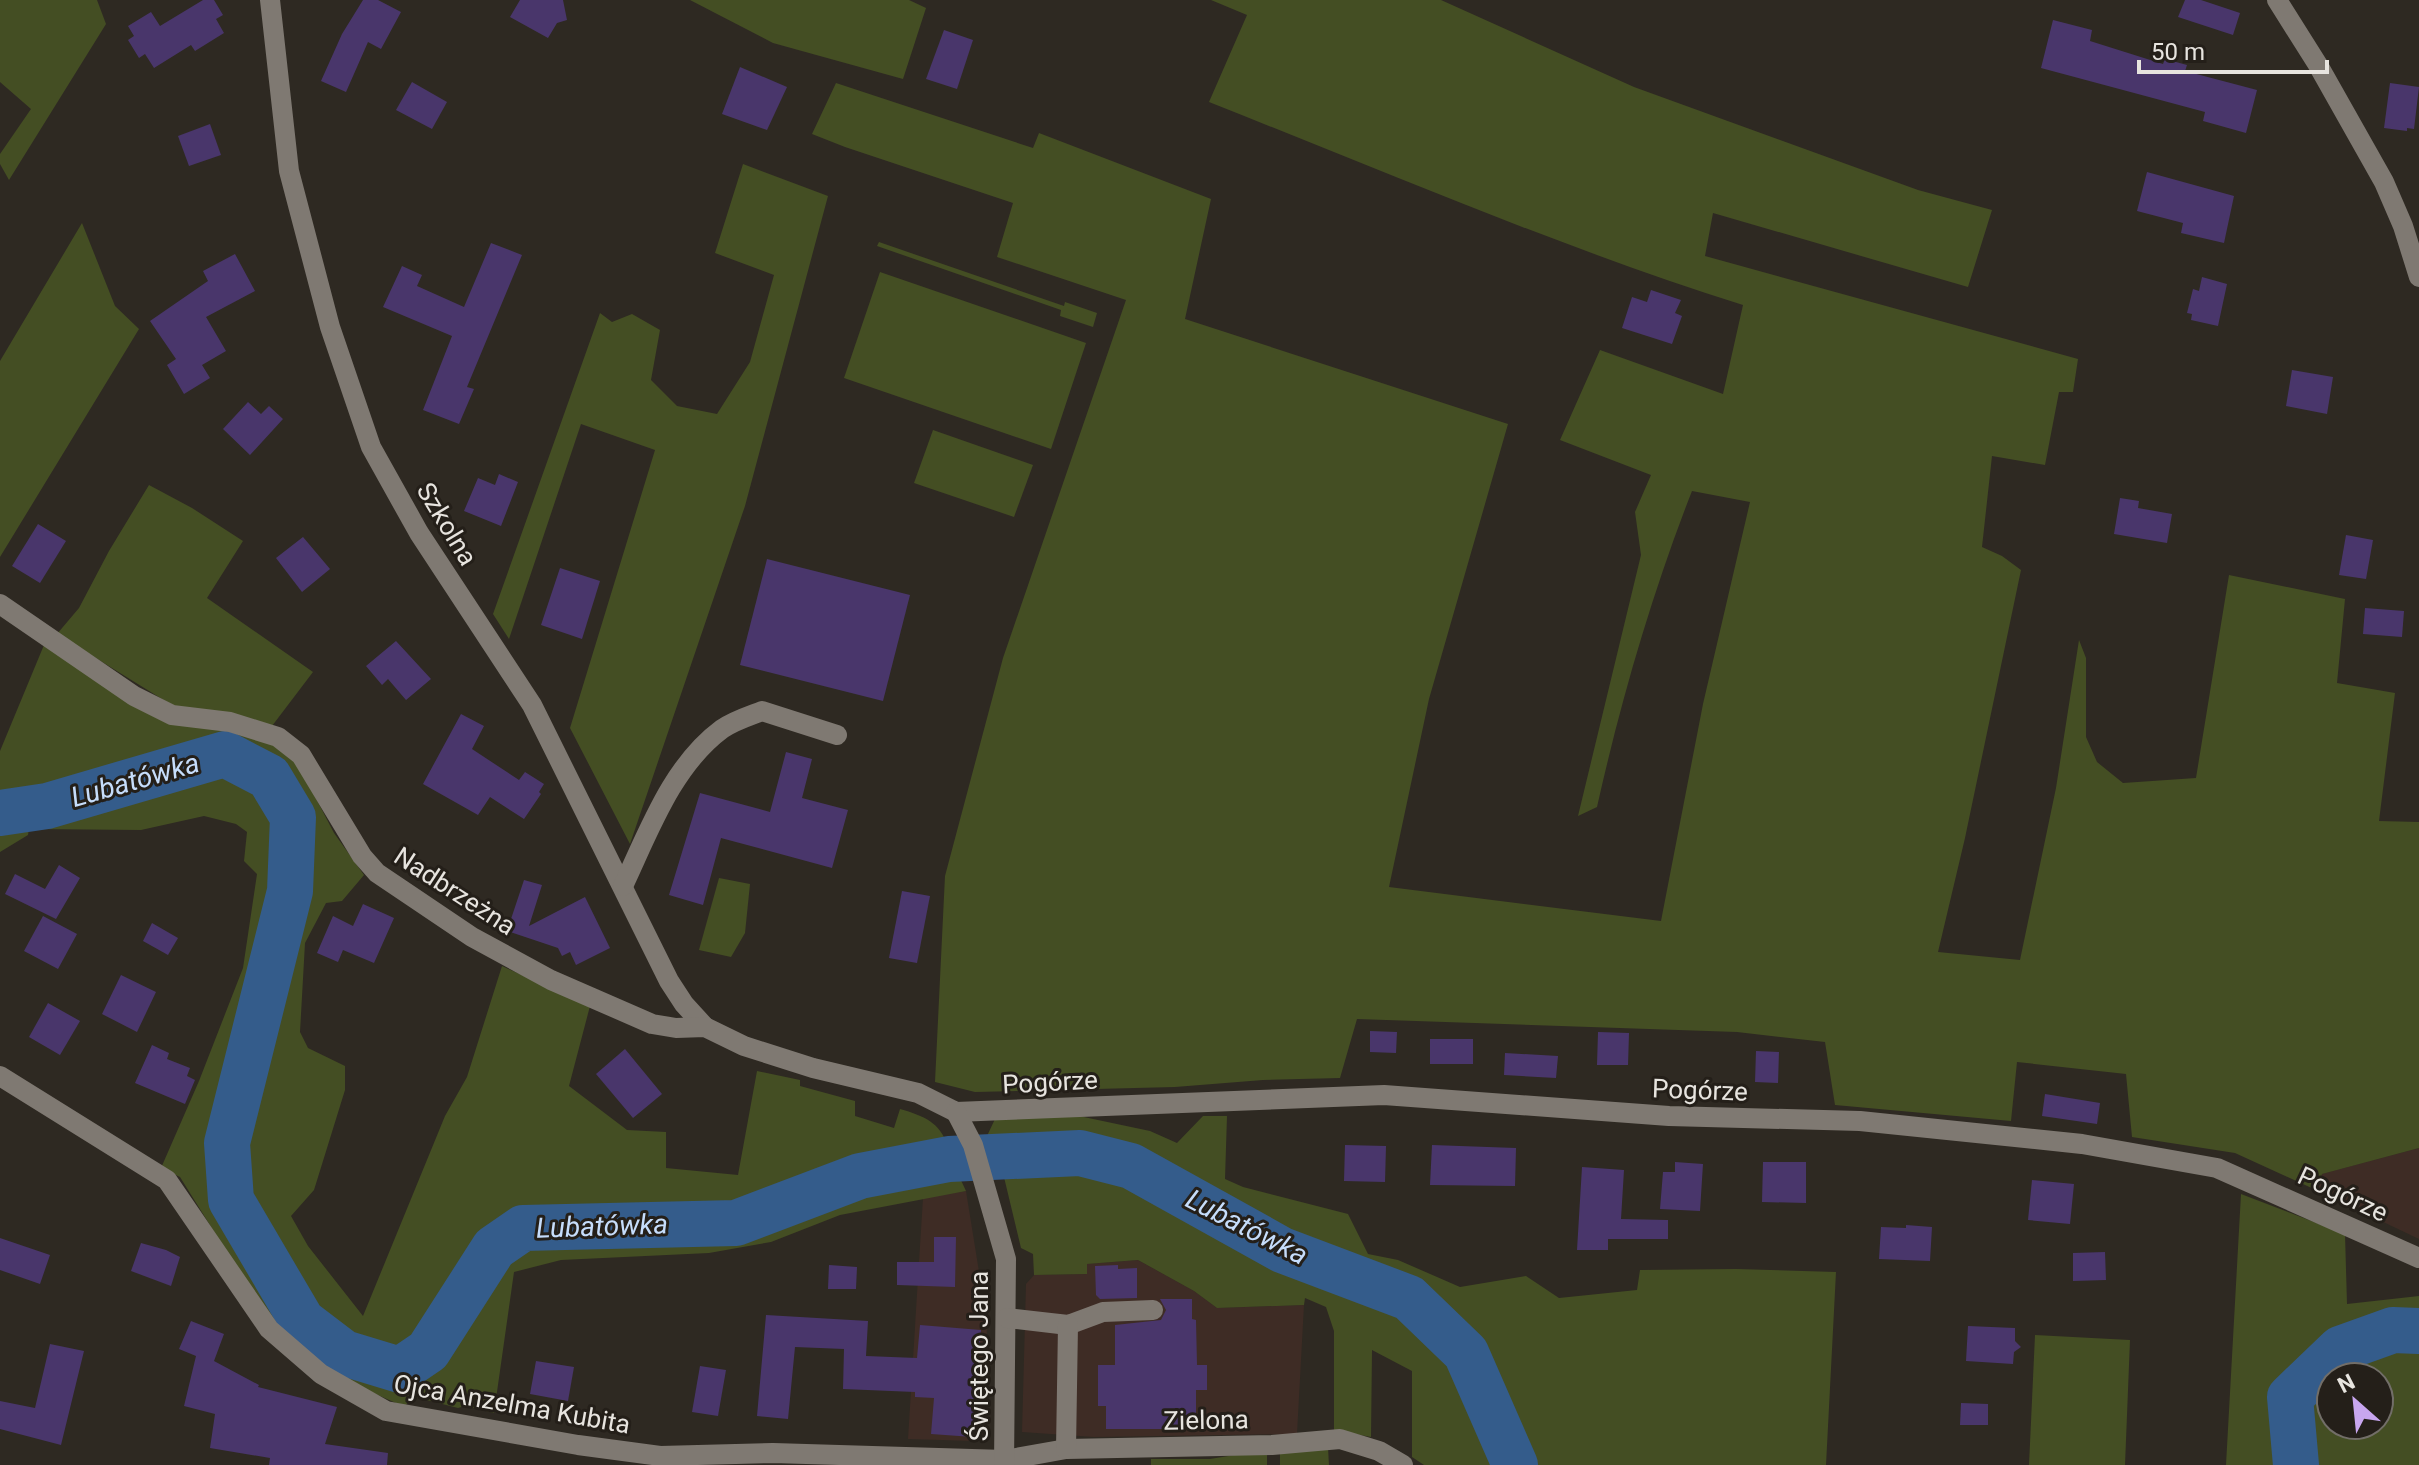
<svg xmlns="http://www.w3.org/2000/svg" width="2419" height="1465" viewBox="0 0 2419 1465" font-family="Roboto,sans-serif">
	<rect width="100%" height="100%" fill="#2e2922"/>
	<g fill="#3e2c25">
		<polygon points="2419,1148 2419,1239 2316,1190 2321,1174"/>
		<polygon points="966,1191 987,1321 985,1433 974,1441 908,1439 923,1198"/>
		<polygon points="1138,1260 1194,1291 1217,1308 1304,1305 1297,1434 1094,1437 1022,1432 1026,1284 1034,1275 1086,1274 1086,1264"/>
	</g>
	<g fill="#444e23" fill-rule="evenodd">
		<polygon points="0,0 97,0 106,24 9,180 0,164 0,154 31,109 0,82"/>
		<polygon points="690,0 909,0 926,8 903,79 773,43"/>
		<path d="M1211 0H1441L1634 87 1918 190 1992 210 1968 287 1713 213 1705 256 2078 359 2073 392H2059L2045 465 1992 456 1982 547 2002 556 2021 570 1965 838 1938 952 2020 960 2056 788 2079 640 2086 658V737L2097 762 2123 783 2196 778 2229 575 2345 599 2337 683 2395 693 2379 821 2419 822V1148L2322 1174 2316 1190 2235 1153 2132 1137 2126 1074 2017 1062 2011 1121 1835 1105 1825 1042 1737 1032 1357 1019 1340 1078 1263 1080 1175 1087 975 1092 935 1082 945 876 1003 658 1126 300 997 257 1013 203 845 147 812 134 836 83 1033 148 1039 133 1211 199 1185 319 1508 424 1429 699 1389 887 1661 921 1703 704 1750 502 1692 491C1652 593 1621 700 1597 807L1578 816 1641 555 1635 512 1651 475 1560 440 1600 350 1723 394 1743 305C1562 248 1386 172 1209 102L1247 15Z"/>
		<polygon points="743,164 828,196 745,506 630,844 570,728 655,450 581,424 509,639 493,614 600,313 612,322 632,314 660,330 651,380 677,406 717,414 750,362 774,275 715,253"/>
		<polygon points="82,223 115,306 139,329 0,557 0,361"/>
		<polygon points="879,242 1064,306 1065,302 1097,313 1093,327 1060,316 1061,310 877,246"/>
		<polygon points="880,272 1086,343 1051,449 844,378"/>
		<polygon points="933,430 1033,465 1014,517 914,483"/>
		<polygon points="149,485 192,508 243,541 207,598 313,672 272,726 175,707 57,634 79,608 109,551"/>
		<path d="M44 645 221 730 272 741 296 760 334 833 364 875 342 901 326 903 305 943 300 1032 308 1048 345 1066V1090L314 1190 291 1216 308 1246 363 1316 445 1116 467 1077 502 966 590 1006 569 1086 627 1130 666 1132V1168L738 1175 757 1071 800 1080V1086L855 1101V1116L894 1128 900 1109C924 1116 940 1122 948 1147L875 1160 757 1202 710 1211 709 1231 764 1222 861 1186 935 1167 959 1176 966 1191 840 1215 771 1242 709 1253 561 1260 514 1272 494 1413 465 1406 458 1408 411 1396 405 1407 362 1388 305 1350 284 1331 261 1307 180 1177 161 1168 199 1081 243 968 257 874 244 861 247 832 236 824 204 816 141 830 29 829 28 835 0 852V751Z"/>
		<polygon points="719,878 750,884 745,933 731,957 699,950"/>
		<polygon points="1079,1116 1150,1131 1177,1143 1203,1116 1227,1116 1225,1179 1243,1187 1348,1214 1368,1254 1398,1260 1460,1287 1526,1276 1559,1298 1637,1290 1640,1270 1736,1269 1836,1272 1826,1465 1424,1465 1412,1457 1412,1371 1372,1350 1371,1437 1334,1430 1334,1331 1326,1307 1305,1298 1304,1305 1217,1308 1194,1291 1138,1260 1087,1264 1087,1274 1034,1275 1033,1254 1021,1248 1003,1173 1079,1166 1139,1181 1269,1258 1328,1277 1334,1257 1303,1251 1249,1222 1170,1172 1135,1155 1097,1145 1067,1142 990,1143 987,1136 995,1119"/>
		<path d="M2241 1194 2345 1234 2347 1304 2419 1296V1465H2226ZM2331 1377H2379V1425H2331Z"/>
		<polygon points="2035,1335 2130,1340 2125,1465 2029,1465"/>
		<polygon points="1328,1448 1329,1465 1280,1465 1280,1450"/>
		<polygon points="1253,1452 1264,1452 1267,1455 1267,1465 1151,1465 1151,1459 1210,1459"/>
	</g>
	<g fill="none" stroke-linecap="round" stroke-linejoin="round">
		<g stroke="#345c8b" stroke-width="46">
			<polyline points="0,813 47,806 225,754 269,777 293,817 290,891 227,1143 231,1200 302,1321 344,1353 400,1370 428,1351 494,1248 523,1228 736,1223 860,1176 949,1159 1080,1153 1131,1166 1282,1250 1409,1298 1466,1353 1515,1465"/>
			<polyline points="2296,1465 2290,1397 2340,1349 2393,1330 2419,1331"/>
		</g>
	</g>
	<g fill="#49366b">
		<polygon points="203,0 214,0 223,15 216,19 224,33 195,51 191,45 154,68 145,54 139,58 128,40 134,36 128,26 151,12 160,26"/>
		<polygon points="363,0 378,0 401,12 381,49 368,42 346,92 321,81 342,34"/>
		<polygon points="520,0 563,0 567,20 557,23 548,38 510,17"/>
		<polygon points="2185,0 2201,0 2240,13 2233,35 2178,17"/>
		<polygon points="2053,20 2092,30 2090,41 2163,64 2165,59 2187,65 2185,71 2257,90 2246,133 2203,121 2205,112 2041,68"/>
		<polygon points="944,30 973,40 957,89 926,79"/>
		<polygon points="740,67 787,87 767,130 722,114"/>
		<polygon points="412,82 447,102 432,129 396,110"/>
		<polygon points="2390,83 2419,87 2414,129 2407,128 2407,131 2384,128"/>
		<polygon points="210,124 221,155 189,166 178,136"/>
		<polygon points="2147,172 2234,196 2224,243 2181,233 2183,223 2137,211"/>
		<polygon points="491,243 522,255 467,387 474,389 459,424 423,410 452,336 383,307 402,266 422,275 417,286 464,307"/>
		<polygon points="235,254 255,291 206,317 226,351 202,365 210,378 184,394 167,365 176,359 150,321 208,281 203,271"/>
		<polygon points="2202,277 2227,284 2218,326 2191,320 2192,314 2187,313 2193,289 2199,291"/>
		<polygon points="1651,290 1681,300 1675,313 1682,316 1672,344 1622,328 1632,297 1647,302"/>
		<polygon points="2292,370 2333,377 2327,414 2286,406"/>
		<polygon points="248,402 261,414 269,406 283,419 250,455 223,429"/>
		<polygon points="499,474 518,482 501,526 464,511 478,478 495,485"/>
		<polygon points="2120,498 2139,501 2138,508 2172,514 2167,543 2114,534"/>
		<polygon points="38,524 66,541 40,583 12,566"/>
		<polygon points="2346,535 2373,540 2366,579 2339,575"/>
		<polygon points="303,537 330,569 302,592 276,558"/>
		<polygon points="767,559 910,595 883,701 740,665"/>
		<polygon points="560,568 600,581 582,639 541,625"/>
		<polygon points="2365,608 2404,611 2402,637 2363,634"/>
		<polygon points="396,641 431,679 406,700 388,679 382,685 366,666"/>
		<polygon points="461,714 484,726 472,749 519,780 525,772 544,784 539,792 541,794 524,819 490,797 478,815 423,784"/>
		<polygon points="786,752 812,759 802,798 848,810 832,868 721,838 703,905 669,895 700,793 770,812"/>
		<polygon points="59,865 80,878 56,919 5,894 15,874 45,889"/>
		<polygon points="524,880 542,885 529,926 585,897 610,948 576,965 570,952 562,956 558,948 507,931"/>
		<polygon points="902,891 930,896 917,963 889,958"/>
		<polygon points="363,904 394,918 374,963 343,950 338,962 317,953 333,916 353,926"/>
		<polygon points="43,916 77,934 58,969 24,951"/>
		<polygon points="152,923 178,938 168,955 143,941"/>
		<polygon points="121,975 156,992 137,1032 102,1014"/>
		<polygon points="48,1003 80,1021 60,1055 29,1037"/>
		<polygon points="1370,1031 1397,1032 1396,1053 1370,1052"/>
		<polygon points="1598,1032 1629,1033 1628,1065 1597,1065"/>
		<rect x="1430" y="1039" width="43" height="25"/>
		<polygon points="152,1045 169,1053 167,1059 190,1068 187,1076 195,1080 185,1104 135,1083"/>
		<polygon points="625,1049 662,1094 633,1118 596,1074"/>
		<polygon points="1756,1051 1779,1052 1778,1083 1755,1082"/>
		<polygon points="1505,1053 1558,1056 1556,1078 1504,1075"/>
		<polygon points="2045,1094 2100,1103 2097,1124 2042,1116"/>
		<polygon points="1345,1145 1386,1146 1385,1182 1344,1181"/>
		<polygon points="1432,1145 1516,1148 1515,1186 1430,1185"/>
		<polygon points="1675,1162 1703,1164 1700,1211 1660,1209 1663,1172 1675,1172"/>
		<polygon points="1763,1162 1806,1162 1806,1203 1762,1202"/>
		<polygon points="1582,1167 1624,1170 1621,1219 1668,1220 1668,1239 1608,1239 1608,1250 1577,1250"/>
		<polygon points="2032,1180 2074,1184 2070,1224 2028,1220"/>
		<polygon points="1906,1225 1932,1227 1930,1261 1879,1259 1881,1227 1906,1228"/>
		<polygon points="934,1237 956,1237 955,1287 897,1285 897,1262 934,1262"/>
		<polygon points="0,1238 50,1255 40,1284 0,1270"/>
		<polygon points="141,1243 166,1250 180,1257 171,1286 131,1271"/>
		<polygon points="2105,1252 2106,1280 2073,1281 2073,1253"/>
		<polygon points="829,1265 857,1267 856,1289 828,1289"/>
		<polygon points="1118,1265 1118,1269 1137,1268 1137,1298 1100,1299 1096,1295 1095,1266"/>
		<polygon points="1160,1299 1192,1299 1192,1319 1196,1320 1197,1365 1207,1365 1207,1390 1196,1390 1196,1429 1106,1429 1106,1406 1098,1406 1098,1365 1115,1365 1115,1325 1161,1320 1166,1310"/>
		<polygon points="766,1315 868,1321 866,1356 917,1358 920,1325 981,1330 973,1437 931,1434 934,1398 915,1397 915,1392 843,1389 844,1349 795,1347 788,1419 757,1416"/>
		<polygon points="191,1321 224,1334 214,1361 259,1385 258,1387 337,1407 325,1444 388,1453 387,1465 269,1465 270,1458 210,1448 215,1414 184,1406 196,1356 179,1349"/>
		<polygon points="1968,1326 2015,1328 2015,1341 2021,1347 2014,1352 2013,1364 1966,1361"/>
		<polygon points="50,1344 84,1351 61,1445 0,1429 0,1401 35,1408"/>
		<polygon points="536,1361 574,1367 568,1401 530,1394"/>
		<polygon points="700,1366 726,1370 718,1416 692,1412"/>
		<polygon points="1961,1403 1988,1404 1988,1425 1960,1425"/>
	</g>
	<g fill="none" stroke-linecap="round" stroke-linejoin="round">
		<g stroke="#7f7972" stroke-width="20">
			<polyline points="270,0 289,171 330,327 371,447 419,533 532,705 669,981 684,1004 705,1027"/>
			<polyline points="2277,0 2318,65 2384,182 2403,226 2419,277"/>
			<polyline points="0,604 134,696 172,715 230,722 278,737 301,755 362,856 377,873 472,937 551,980 652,1024 676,1028 705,1027 744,1046 813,1068 918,1093 956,1112 1384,1095 1669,1116 1860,1121 2082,1144 2217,1168 2419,1258"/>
			<path d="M623 886C649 831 672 766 722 729 733 721 749 716 762 711L837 735"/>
			<polyline points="0,1076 167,1180 269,1329 321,1374 386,1411 578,1445 660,1456 773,1453 1005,1460 1066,1449 1272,1445 1340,1439 1379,1451 1403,1465"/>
			<polyline points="956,1112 973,1145 1006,1259 1004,1465"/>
			<polyline points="1007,1318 1068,1325 1103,1312 1153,1310"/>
			<polyline points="1066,1449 1068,1325"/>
		</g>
	</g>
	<g text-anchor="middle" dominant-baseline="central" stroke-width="6" stroke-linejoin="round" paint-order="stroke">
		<g font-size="26" fill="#e7e4df" stroke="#241f19">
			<text transform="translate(447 524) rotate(59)">Szkolna</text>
			<text transform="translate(455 891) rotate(33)">Nadbrzeżna</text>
			<text transform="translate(1050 1082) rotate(-3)">Pogórze</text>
			<text transform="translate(1700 1090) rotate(2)">Pogórze</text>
			<text transform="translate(2343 1194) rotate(25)">Pogórze</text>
			<text transform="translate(979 1356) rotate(-90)">Świętego Jana</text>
			<text transform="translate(512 1404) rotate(10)">Ojca Anzelma Kubita</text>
			<text transform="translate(1206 1420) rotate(-1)">Zielona</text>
		</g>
		<g font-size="28" font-style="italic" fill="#c6ddfb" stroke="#241f19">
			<text transform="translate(135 780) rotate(-16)">Lubatówka</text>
			<text transform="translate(602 1226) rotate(-2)">Lubatówka</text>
			<text transform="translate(1247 1227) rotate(27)">Lubatówka</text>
		</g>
	</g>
	<g transform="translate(2355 1401) rotate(333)"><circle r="38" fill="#241f19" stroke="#726e68" stroke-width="2"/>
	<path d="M0-6L14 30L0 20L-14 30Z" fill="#c8a6ef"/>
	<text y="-12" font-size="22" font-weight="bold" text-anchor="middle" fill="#e7e4df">N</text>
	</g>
	<path d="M2139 60v12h188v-12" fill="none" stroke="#e7e4df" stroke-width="4"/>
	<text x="2151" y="60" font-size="24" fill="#e7e4df" stroke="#241f19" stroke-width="6" paint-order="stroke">50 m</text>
</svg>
